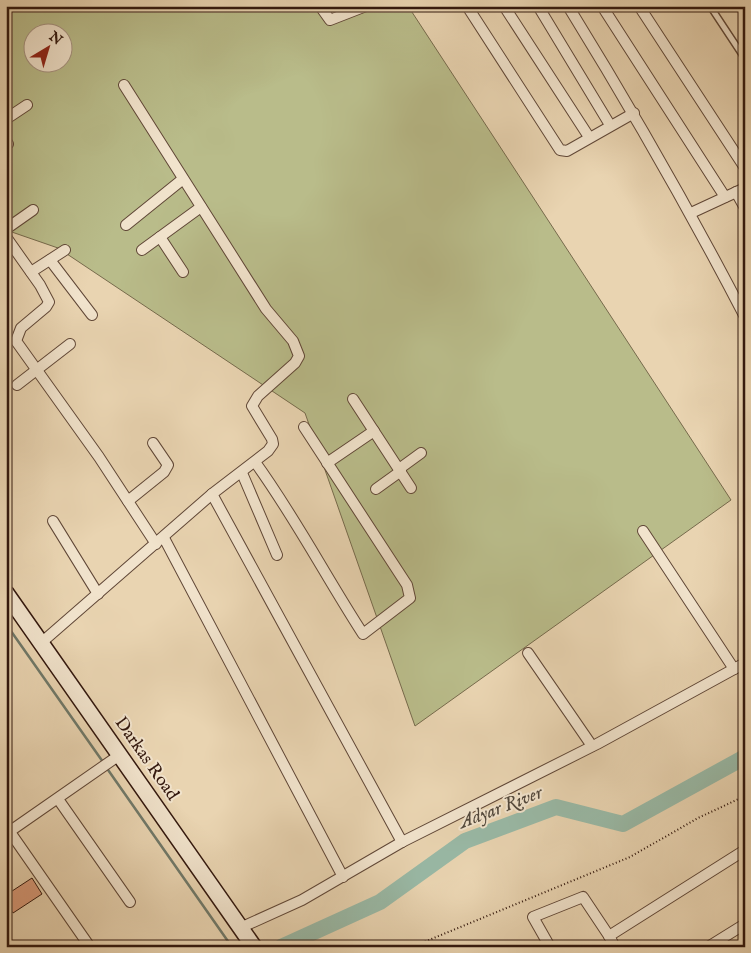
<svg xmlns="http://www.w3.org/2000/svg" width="751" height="953" viewBox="0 0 751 953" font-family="'IM FELL English',serif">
	<rect width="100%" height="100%" fill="#e9d4b1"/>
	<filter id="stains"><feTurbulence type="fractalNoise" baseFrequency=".004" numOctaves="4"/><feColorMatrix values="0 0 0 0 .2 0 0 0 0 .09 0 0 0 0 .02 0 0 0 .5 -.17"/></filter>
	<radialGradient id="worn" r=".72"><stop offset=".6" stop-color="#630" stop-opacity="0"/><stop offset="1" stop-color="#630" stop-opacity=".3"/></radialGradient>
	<path fill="#b9bc8a" stroke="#766a4c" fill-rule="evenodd" d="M6 6H408L731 500 415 726 305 413 58 248 6 230ZM32 32H62V62H32Z"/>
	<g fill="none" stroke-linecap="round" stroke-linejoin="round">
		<g stroke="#707969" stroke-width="2.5">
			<polyline points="6,624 103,762"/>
			<polyline points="106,767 232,947"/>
		</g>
		<polyline stroke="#99b9a6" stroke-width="16" points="281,947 380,902 465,841 556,807 623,824 745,757"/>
	</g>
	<polygon fill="#db9c7b" stroke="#33180e" points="32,878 42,894 13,913 6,902 6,895"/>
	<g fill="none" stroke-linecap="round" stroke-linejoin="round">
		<g stroke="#604737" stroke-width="8">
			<polyline id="lane" points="710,6 745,59"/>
		</g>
		<g stroke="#604737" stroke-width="12">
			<g id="street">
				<polyline points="320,6 330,20 366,6"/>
				<polyline points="467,6 560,150 567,151 634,113"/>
				<polyline points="504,6 589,137"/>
				<polyline points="538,6 610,125"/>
				<path d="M568 6C631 108 690 211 745 317"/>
				<polyline points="602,6 725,197"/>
				<polyline points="639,6 745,168"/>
				<polyline points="6,119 27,105"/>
				<polyline points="6,141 8,144"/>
				<polyline points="736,192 745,208"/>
				<polyline points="691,213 745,188"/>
				<polyline points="126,225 183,179"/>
				<polyline points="6,229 33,210"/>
				<polyline points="6,237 40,285 49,302 46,307 21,328 16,341 99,457 156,544"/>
				<polyline points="160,237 183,272"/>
				<polyline points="142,250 201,207"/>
				<polyline points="50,260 92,315"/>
				<polyline points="31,272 65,250"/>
				<polyline points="17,385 70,344"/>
				<polyline points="353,399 411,488"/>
				<path d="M255 462C295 517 326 577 363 634L410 598 407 585 304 427"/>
				<polyline points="327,463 374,431"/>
				<polyline points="399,469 421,453"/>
				<polyline points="242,473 277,555"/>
				<polyline points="376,489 401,471"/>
				<polyline points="212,494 402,842"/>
				<polyline points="128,501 164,472 168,465 153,443"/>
				<polyline points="53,521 98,594"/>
				<polyline points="643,531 734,669"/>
				<polyline points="164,538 343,877"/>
				<polyline points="41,643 212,494 268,451 273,444 272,439 252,406 258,396 295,363 299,356 293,341 266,309 124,85"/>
				<polyline points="528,653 592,746"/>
				<polyline points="58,799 130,902"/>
				<polyline points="10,832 90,947"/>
				<polyline points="6,834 121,754"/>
				<polyline points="240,928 302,900 402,842 597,744 745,663"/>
				<polyline points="550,947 533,917 583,897 609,936"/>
				<polyline points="615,947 609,936 745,850"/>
				<polyline points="708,947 745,924"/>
			</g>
		</g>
		<g stroke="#33180e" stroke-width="18">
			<polyline id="secondary" points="6,593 254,947"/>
		</g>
		<polyline stroke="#33180e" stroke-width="2" stroke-dasharray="1 2.5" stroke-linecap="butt" points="412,947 630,857 698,818 745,796"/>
		<use href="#lane" stroke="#f1e3cc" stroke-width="5"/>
		<use href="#street" stroke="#f1e3cc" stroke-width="10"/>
		<use href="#secondary" stroke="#f1e3cc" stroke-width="15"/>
	</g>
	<g text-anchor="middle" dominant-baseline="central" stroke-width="4" stroke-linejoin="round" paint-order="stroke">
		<g font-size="18" fill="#33180e" stroke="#f1e3cc">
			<text transform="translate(146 759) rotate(55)">Darkas Road</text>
		</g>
		<g font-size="19" font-style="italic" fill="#52483c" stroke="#f1e3cc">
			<text transform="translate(501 808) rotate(-21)">Adyar River</text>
		</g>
	</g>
	<rect width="751" height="953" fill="none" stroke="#e9d4b1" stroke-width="25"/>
	<rect x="8" y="8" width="736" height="938" fill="none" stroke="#33180e" stroke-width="2.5"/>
	<rect x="12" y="12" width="726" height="928" fill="none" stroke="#33180e"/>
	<g transform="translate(48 48) rotate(38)"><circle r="24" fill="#f1e3cc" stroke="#a59280"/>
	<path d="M0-4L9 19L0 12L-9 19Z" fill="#8f2418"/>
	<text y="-8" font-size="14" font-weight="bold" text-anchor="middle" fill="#33180e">N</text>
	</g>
	<rect width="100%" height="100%" filter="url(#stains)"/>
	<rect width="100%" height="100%" fill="url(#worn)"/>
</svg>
